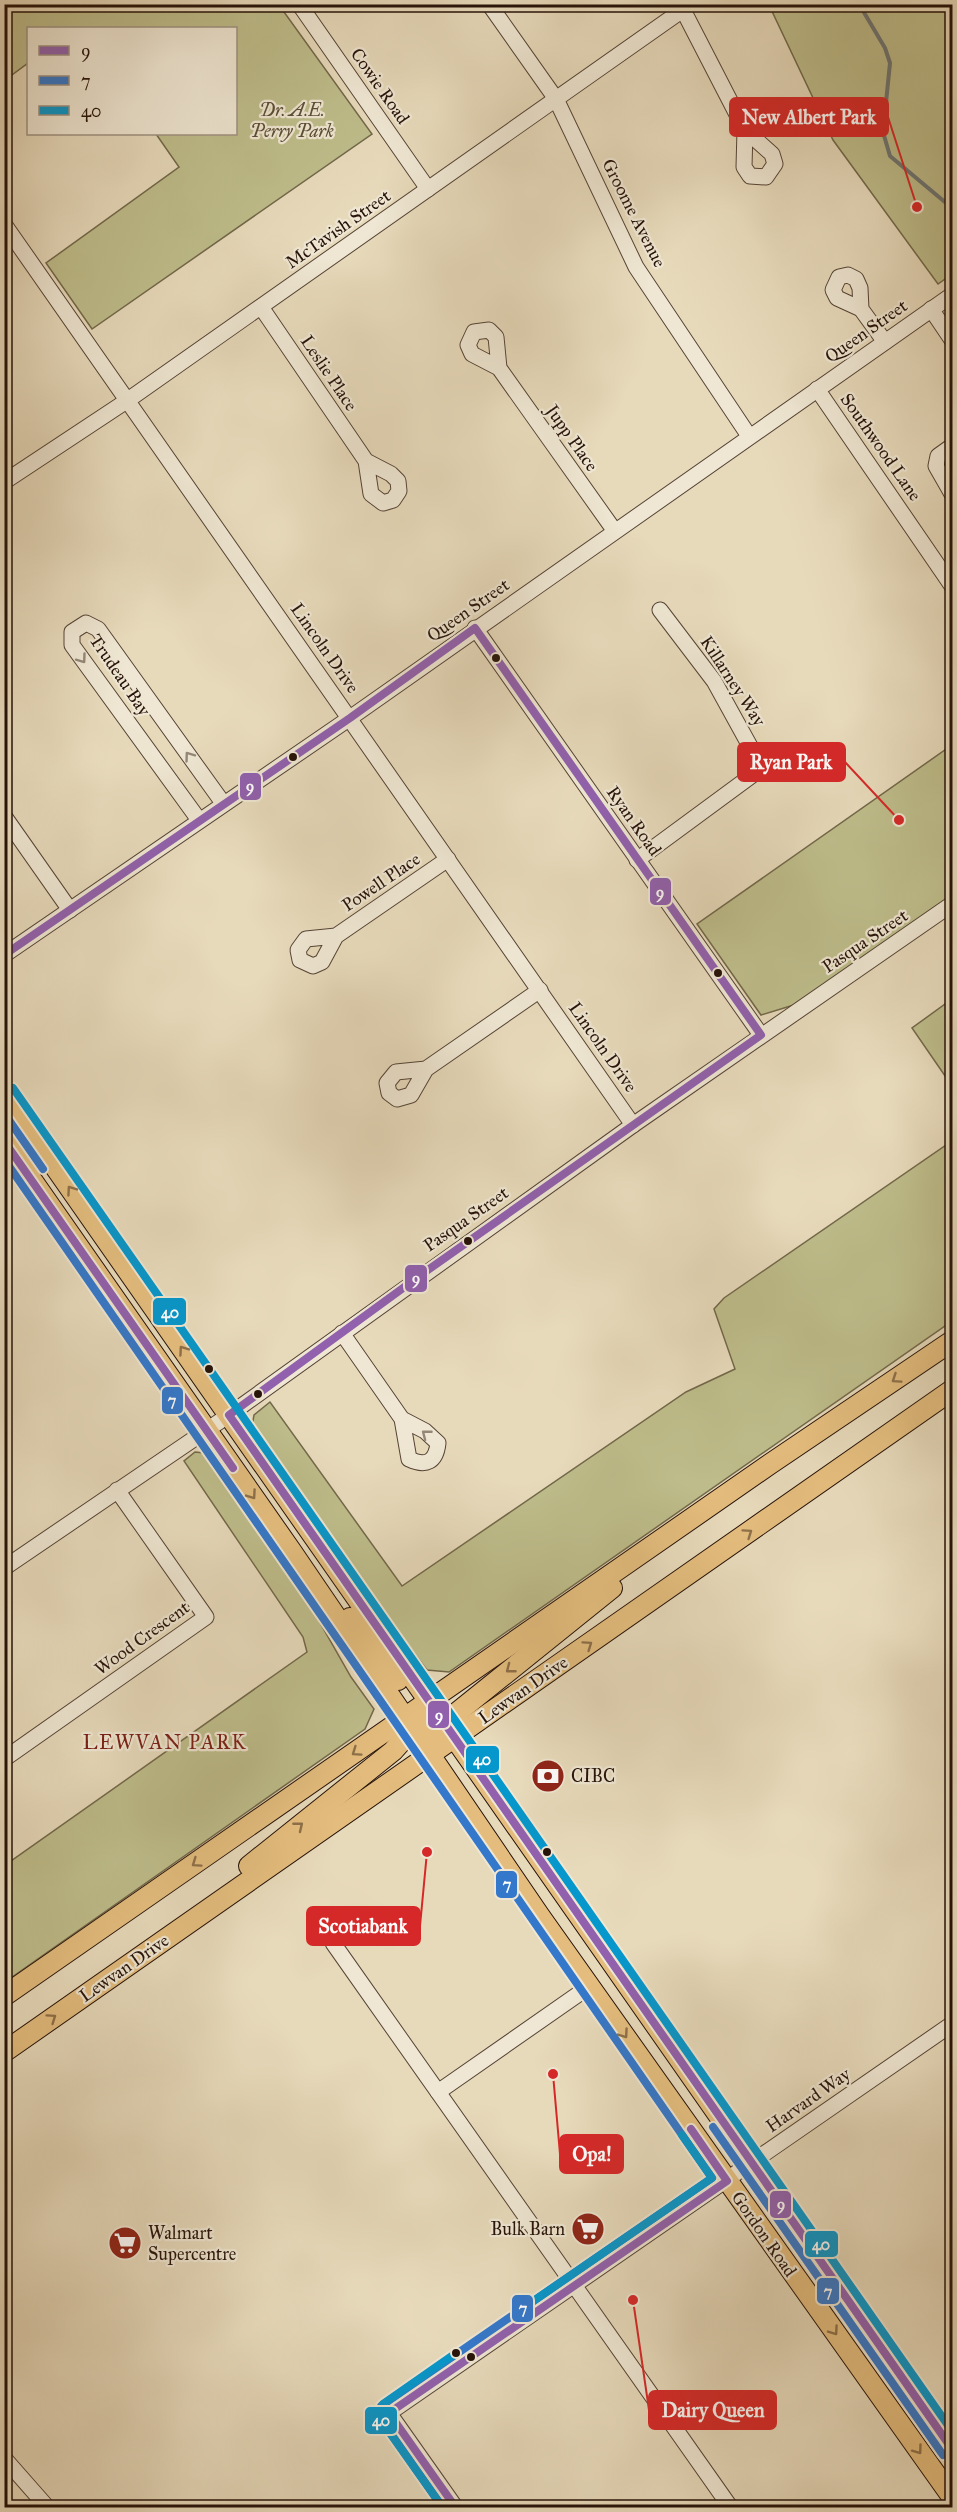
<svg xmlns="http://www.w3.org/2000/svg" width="957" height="2512" viewBox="0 0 957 2512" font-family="'IM FELL Great Primer',serif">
	<rect width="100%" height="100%" fill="#e7dabb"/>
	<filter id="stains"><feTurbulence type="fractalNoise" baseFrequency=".00333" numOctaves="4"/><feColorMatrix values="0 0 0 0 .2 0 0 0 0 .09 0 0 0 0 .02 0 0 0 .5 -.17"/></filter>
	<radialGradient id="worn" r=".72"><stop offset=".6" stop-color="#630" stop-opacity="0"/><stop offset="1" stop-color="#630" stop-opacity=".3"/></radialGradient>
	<g fill="#bebd8b" stroke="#72684a" stroke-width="1.5">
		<polygon points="5,4 279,5 372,134 92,329 46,263 179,167 156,134 236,134 236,28 28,28 28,63 5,80"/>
		<polygon points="769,5 952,5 952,274 938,284 833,140"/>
		<polygon points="952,745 952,895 797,1004 761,1015 697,924"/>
		<polygon points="952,999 952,1086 912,1028"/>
		<polygon points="952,1141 952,1321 449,1672 427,1670 354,1574 252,1427 254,1415 270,1402 402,1586 686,1392 735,1369 714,1309 724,1298"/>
		<polygon points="195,1452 214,1454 283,1558 351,1677 374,1709 365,1729 5,1982 4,1866 307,1652 303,1637 184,1461"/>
	</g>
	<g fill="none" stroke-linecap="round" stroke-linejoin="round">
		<polyline stroke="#6d7674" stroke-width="4" points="859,4 885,48 890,63 883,132 890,156 952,208"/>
		<g stroke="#564436" stroke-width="17">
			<g id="minor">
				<polyline points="299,4 428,189"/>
				<polyline points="489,4 556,99 636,267 749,436"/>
				<polyline points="680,4 745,130 772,154 775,164 766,177 750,176 744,167 745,130"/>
				<polyline points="4,224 633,1125"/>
				<polyline points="261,307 366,461 371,494 383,503 393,500 399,491 398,481 391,474 366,461"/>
				<polyline points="861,309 860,288 856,279 848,275 839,277 833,290 837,298 861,309 885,342"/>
				<polyline points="931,309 952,340"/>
				<polyline points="499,368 496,337 489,330 474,332 468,345 472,354 499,368 614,530"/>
				<polyline points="817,389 952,586"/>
				<polyline points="952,446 938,456 936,466 952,494"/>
				<polyline points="4,482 128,400 691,4"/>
				<polyline points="475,628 761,1035"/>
				<polyline points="4,816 70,910"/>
				<polyline points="199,820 72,645 72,632 86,623 98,629 223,803"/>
				<polyline points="637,860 762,768 714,681 660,610"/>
				<polyline points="336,936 306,939 298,950 300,960 313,966 322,962 336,936 448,859"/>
				<polyline points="4,955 350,718 952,295"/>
				<polyline points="426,1069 396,1072 387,1083 389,1093 397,1099 411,1095 426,1069 540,990"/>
				<path d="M342 1333 402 1419 425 1431 438 1443C436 1462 426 1467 409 1459L402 1419"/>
				<polyline points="4,1568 229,1415 633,1125 952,904"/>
				<polyline points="4,1759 206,1617 117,1490"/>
				<polyline points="333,1943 731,2508"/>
				<polyline points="438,2092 590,1986"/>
				<polyline points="4,2458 48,2508"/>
				<polyline points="456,2508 389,2413 952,2024"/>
			</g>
		</g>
		<g stroke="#261209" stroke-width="22">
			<g id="major">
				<polyline points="4,1094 952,2449"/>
				<polyline points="4,1140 292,1552 539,1915 952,2497"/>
				<polyline points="350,1618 398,1680"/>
				<polyline points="430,1755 428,1741 444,1723 612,1588"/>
				<polyline points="249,1866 393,1751 420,1721"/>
				<polyline points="4,1996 770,1464 952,1341"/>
				<polyline points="4,2052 952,1390"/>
			</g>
		</g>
		<use href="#minor" stroke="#efe7d3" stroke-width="15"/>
		<use href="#major" stroke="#e4bd7e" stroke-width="20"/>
		<g stroke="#efe7d3" stroke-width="12">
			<g id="bus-1">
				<polyline points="4,955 350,718 475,628 761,1035 425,1272 229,1415 952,2449"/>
				<polyline points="4,1141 233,1468"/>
				<polyline points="456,2508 389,2413 727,2181 691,2129"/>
			</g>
		</g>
		<g stroke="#efe7d3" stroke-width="12">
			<g id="bus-2">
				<polyline points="4,1113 43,1169"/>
				<path d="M4 1159C242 1498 474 1841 712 2178L381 2406 380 2418 443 2508"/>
				<polyline points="713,2127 943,2455"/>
			</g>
		</g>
		<g stroke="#efe7d3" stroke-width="12">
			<g id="bus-3">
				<polyline points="13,1088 952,2431"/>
				<polyline points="516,2313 712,2178 682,2135"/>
				<polyline points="443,2508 380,2419 379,2412 383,2404 456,2353"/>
			</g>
		</g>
		<use href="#bus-1" stroke="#9161ad" stroke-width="8"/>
		<use href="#bus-2" stroke="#3478cb" stroke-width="8"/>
		<use href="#bus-3" stroke="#0697cc" stroke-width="8"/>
	</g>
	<defs><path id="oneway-chevron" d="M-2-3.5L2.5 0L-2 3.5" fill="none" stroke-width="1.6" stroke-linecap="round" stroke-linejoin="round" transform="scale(1.5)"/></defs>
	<g stroke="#958778">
		<use href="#oneway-chevron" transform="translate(82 659) rotate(54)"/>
		<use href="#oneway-chevron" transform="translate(189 756) rotate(-126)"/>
		<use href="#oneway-chevron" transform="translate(426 1434) rotate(-142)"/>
	</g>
	<g stroke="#8e7049">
		<use href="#oneway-chevron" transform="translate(71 1190) rotate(-125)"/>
		<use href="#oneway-chevron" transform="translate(183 1350) rotate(-125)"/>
		<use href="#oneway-chevron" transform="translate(896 1379) rotate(146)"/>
		<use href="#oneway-chevron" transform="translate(252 1495) rotate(55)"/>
		<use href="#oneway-chevron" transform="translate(748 1533) rotate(-35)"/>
		<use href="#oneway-chevron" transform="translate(588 1645) rotate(-35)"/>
		<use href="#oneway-chevron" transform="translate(510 1669) rotate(142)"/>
		<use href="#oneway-chevron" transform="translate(356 1752) rotate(145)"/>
		<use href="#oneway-chevron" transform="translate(299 1826) rotate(-39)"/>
		<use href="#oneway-chevron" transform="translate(196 1863) rotate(145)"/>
		<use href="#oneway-chevron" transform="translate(52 2018) rotate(-35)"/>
		<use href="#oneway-chevron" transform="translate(624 2034) rotate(55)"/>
		<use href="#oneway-chevron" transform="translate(834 2331) rotate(55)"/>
		<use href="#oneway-chevron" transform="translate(918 2450) rotate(54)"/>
	</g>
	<defs>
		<g id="bank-disc" transform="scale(1.725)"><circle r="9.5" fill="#8f2418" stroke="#efe7d3"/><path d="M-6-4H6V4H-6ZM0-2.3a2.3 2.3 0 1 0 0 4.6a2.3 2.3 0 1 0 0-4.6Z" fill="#fff"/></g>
		<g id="supermarket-disc" transform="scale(1.725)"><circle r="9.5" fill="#8f2418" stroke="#efe7d3"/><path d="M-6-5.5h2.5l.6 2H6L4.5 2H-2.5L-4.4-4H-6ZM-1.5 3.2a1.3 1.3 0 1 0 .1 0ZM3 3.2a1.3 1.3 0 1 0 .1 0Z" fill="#fff"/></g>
	</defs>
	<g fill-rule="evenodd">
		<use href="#bank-disc" x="548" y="1776"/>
		<use href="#supermarket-disc" x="588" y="2229"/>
		<use href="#supermarket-disc" x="125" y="2243"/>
	</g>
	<g fill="#261209" stroke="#efe7d3" stroke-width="2">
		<circle cx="496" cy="658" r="5"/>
		<circle cx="293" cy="757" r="5"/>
		<circle cx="718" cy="973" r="5"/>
		<circle cx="468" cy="1241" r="5"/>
		<circle cx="209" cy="1369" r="5"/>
		<circle cx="258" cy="1394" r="5"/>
		<circle cx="547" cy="1852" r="5"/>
		<circle cx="456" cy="2353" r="5"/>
		<circle cx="471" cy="2357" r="5"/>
	</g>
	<g text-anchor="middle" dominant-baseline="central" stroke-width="4.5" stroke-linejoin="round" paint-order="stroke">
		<g font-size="18" fill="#261209" stroke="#efe7d3">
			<text transform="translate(380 86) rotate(55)">Cowie Road</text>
			<text transform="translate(634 213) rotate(63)">Groome Avenue</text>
			<text transform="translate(338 229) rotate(-35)">McTavish Street</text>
			<text transform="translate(866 331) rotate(-35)">Queen Street</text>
			<text transform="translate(329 373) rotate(56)">Leslie Place</text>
			<text transform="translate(572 438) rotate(55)">Jupp Place</text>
			<text transform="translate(881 447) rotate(55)">Southwood Lane</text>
			<text transform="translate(468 610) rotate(-35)">Queen Street</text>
			<text transform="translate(325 648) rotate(55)">Lincoln Drive</text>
			<text transform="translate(120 675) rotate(56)">Trudeau Bay</text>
			<text transform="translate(733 681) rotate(57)">Killarney Way</text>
			<text transform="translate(634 821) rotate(55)">Ryan Road</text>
			<text transform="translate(381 882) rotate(-34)">Powell Place</text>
			<text transform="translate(865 941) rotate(-34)">Pasqua Street</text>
			<text transform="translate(603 1047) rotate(55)">Lincoln Drive</text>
			<text transform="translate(466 1219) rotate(-35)">Pasqua Street</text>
			<text transform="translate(142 1638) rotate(-36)">Wood Crescent</text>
			<text transform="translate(523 1690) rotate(-35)">Lewvan Drive</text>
			<text transform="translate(124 1968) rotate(-35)">Lewvan Drive</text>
			<text transform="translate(808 2100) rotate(-35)">Harvard Way</text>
			<text transform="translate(764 2234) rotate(55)">Gordon Road</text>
		</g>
		<g font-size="18" font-style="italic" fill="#5b4e36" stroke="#efe7d3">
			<text x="292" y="110">Dr. A.E.<tspan x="292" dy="21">Perry Park</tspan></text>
		</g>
		<g font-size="18" fill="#261209" stroke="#efe7d3" text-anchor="start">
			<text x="571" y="1776">CIBC</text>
			<text x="565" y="2229" text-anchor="end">Bulk Barn</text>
			<text x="148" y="2233">Walmart<tspan x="148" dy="21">Supercentre</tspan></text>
		</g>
		<g font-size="20" letter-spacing="1.5" fill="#7a1f14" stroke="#efe7d3">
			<text x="165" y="1742">LEWVAN PARK</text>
		</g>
	</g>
	<path fill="none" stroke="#d62828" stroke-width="2" d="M917 207L888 117M899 820L845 762M427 1852L420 1926M553 2074L560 2154M633 2300L649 2410"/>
	<g fill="#d62828" stroke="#efe7d3" stroke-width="2">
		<circle cx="917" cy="207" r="6"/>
		<circle cx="899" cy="820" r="6"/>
		<circle cx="427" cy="1852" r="6"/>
		<circle cx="553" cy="2074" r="6"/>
		<circle cx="633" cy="2300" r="6"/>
	</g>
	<g fill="#d62828" stroke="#d62828" stroke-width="2">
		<rect x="730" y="98" width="158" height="38" rx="6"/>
		<rect x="738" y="743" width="107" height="38" rx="6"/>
		<rect x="307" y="1907" width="113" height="38" rx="6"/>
		<rect x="560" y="2135" width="63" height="38" rx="6"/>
		<rect x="649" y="2391" width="127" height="38" rx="6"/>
	</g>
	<g font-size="20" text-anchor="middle" font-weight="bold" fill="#fff">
		<text x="809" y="124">New Albert Park</text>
		<text x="791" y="769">Ryan Park</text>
		<text x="363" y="1933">Scotiabank</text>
		<text x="592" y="2161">Opa!</text>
		<text x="713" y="2417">Dairy Queen</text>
	</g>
	<g stroke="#efe7d3" stroke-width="2">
		<rect x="239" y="772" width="23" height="29" rx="6" fill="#9161ad"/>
		<rect x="649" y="877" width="23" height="29" rx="6" fill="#9161ad"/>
		<rect x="404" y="1264" width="24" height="29" rx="6" fill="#9161ad"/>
		<rect x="152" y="1297" width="35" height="29" rx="6" fill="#0697cc"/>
		<rect x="161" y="1386" width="23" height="29" rx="6" fill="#3478cb"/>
		<rect x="427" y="1700" width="23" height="29" rx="6" fill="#9161ad"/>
		<rect x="465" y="1745" width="35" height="29" rx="6" fill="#0697cc"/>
		<rect x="495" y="1870" width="23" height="29" rx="6" fill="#3478cb"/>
		<rect x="769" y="2190" width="23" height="29" rx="6" fill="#9161ad"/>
		<rect x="804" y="2230" width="35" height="28" rx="6" fill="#0697cc"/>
		<rect x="816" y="2277" width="24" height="28" rx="6" fill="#3478cb"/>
		<rect x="511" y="2294" width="23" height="29" rx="6" fill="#3478cb"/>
		<rect x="364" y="2406" width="34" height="29" rx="6" fill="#0697cc"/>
	</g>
	<g font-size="16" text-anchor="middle" font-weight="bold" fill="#fff">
		<text x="250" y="792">9</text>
		<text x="660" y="898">9</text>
		<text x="416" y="1284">9</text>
		<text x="170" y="1318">40</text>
		<text x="172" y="1406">7</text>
		<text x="439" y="1721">9</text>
		<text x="482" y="1765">40</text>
		<text x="507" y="1890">7</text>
		<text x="781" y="2210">9</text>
		<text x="821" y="2250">40</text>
		<text x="828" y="2297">7</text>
		<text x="523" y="2314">7</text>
		<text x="381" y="2426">40</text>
	</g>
	<rect width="957" height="2512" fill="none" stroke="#e7dabb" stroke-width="24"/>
	<rect x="6" y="6" width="945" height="2500" fill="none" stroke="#261209" stroke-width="3"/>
	<rect x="12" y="12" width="933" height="2488" fill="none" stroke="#261209" stroke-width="1.5"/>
	<rect x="27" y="27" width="210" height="108" fill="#efe7d3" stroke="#9f9282" stroke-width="1.5"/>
	<rect x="39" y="46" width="30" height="9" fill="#9161ad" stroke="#9f9282" stroke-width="1.5"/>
	<text x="81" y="57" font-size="18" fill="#261209">9</text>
	<rect x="39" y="76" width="30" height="9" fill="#3478cb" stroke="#9f9282" stroke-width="1.5"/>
	<text x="81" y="87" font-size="18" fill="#261209">7</text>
	<rect x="39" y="106" width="30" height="9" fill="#0697cc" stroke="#9f9282" stroke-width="1.5"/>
	<text x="81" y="117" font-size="18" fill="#261209">40</text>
	<rect width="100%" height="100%" filter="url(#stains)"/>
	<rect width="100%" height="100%" fill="url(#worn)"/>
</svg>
